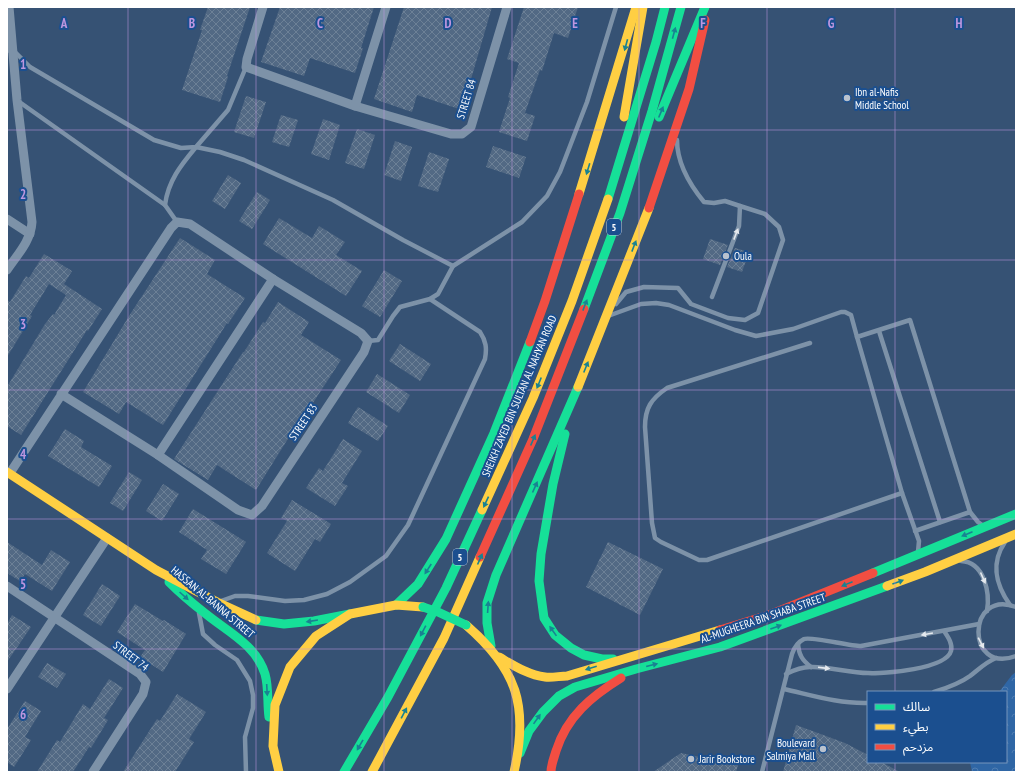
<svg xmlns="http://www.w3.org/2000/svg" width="1023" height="779" viewBox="0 0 1023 779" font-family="'PT Sans Narrow','Noto Sans Arabic',sans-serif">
	<defs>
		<pattern id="forest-crowns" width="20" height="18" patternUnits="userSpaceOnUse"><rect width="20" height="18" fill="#2f66a5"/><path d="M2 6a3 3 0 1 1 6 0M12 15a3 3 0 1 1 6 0" fill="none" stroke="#4e7db2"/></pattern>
		<pattern id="building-cross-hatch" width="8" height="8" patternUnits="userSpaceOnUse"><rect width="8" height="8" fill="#526984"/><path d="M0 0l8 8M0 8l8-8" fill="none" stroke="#6c8096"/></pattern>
	</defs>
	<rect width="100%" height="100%" fill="#365274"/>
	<polygon fill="url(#forest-crowns)" points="1016,672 1016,772 972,772 970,762 1006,762 1006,692 999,692 1012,675"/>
	<g fill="url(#building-cross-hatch)">
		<polygon points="208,7 250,7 227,76 228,77 220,102 182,90 202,30 200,30"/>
		<polygon points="280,7 374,7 361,48 363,48 355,73 310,58 304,76 261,62"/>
		<polygon points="404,7 492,7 462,110 417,95 412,112 374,99"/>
		<polygon points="524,7 578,7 568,38 554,33 542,71 540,70 525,113 535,116 527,141 499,132 510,98 508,97 519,63 507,59"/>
		<polygon points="246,96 266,102 254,138 234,132"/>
		<polygon points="281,115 298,120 289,147 272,142"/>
		<polygon points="323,119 340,125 329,160 311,154"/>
		<polygon points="357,129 375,135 364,169 345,163"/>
		<polygon points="395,141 412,147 401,181 384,175"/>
		<polygon points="493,146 526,157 519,178 486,167"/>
		<polygon points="429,152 449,159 438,192 418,186"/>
		<polygon points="228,175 241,183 225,209 212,201"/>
		<polygon points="257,192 270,200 252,229 239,221"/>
		<polygon points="279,218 312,238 319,226 345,242 336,255 362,271 346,296 263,244"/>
		<polygon points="180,238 215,260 207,274 245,298 228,324 227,323 163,425 126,402 119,414 83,392 129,316"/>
		<polygon points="710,239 728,245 720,265 703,259"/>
		<polygon points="735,248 749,252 742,272 727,267"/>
		<polygon points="44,254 72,271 64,284 102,309 88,331 87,330 21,435 7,426 7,387 45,324 53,314 54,315 66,295 49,284 30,315 32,316 7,357 7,300 10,302 26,276 29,278"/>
		<polygon points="384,270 402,281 380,317 362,306"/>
		<polygon points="278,302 309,322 301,335 341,360 309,409 308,408 294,429 256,490 217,465 208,480 174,459 243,352 244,352 263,322 265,323"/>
		<polygon points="400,344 431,364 420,381 389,361"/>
		<polygon points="377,374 410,395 399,413 366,392"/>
		<polygon points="358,407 388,426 378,441 348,423"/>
		<polygon points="65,429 84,441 81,447 112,466 99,487 48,456"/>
		<polygon points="343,439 362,451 342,483 348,486 335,506 306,488 319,468 323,471"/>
		<polygon points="129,472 142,480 123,511 110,503"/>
		<polygon points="163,484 179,494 162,521 146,511"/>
		<polygon points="292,500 331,524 320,542 315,539 295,571 267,553 287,521 281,518"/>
		<polygon points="193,509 246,542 226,574 201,559 207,550 179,532"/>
		<polygon points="7,542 42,565 51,550 70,562 52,591 25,574 20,581 7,573"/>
		<polygon points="608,542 663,569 640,615 586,587"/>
		<polygon points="102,584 120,596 101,626 83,615"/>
		<polygon points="135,604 163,621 164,620 186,634 163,672 140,657 145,650 117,632"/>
		<polygon points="12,615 31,627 7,662 7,624"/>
		<polygon points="47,663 66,674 57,688 38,677"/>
		<polygon points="109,679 123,688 104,718 108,720 91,748 89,747 73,772 37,772 57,740 60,742 83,704 90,709"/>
		<polygon points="177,694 206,712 189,739 194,742 175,772 123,772 157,719 160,721"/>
		<polygon points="25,701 41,711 25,737 31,740 14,767 7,762 7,729"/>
		<polygon points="796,725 845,743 868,755 868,762 881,762 900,772 783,772"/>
		<polygon points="681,753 738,765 736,772 653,772"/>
	</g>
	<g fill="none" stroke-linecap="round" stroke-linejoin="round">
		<g stroke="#7d92a8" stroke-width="4.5">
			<polyline points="7,51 12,49 30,67 154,140 181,148 196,147 228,110 246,67"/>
			<polyline points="18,101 165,205"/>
			<path d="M177 222 165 205C168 181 181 165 196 147L220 152 244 160 333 200 403 240 453 266"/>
			<polyline points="712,297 739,226 740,206"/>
			<path d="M616 304 626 292 644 287 678 288 691 304 728 318 745 320 758 313 783 240 779 227 765 214 740 206 725 201 714 203 704 202C690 185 677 163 677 140"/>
			<polyline points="608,316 641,304 656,303 669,305 735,330 756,336 793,329 841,312 845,312 851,315 857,337"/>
			<polyline points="879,331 940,522"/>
			<polyline points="368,341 378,340 393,316 400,307 430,299 438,294 453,266 522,222 547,196 560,172 587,102 616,7"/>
			<path d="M810 343 667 388C651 399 645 408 645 427L652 523 655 538 661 542 699 560H707L902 493"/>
			<polyline points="915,531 970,512"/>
			<path d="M1005 542C990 564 996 585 1010 605"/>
			<polyline points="918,552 919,541 902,493 857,337 910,320 970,512 978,522 982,525"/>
			<path d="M961 561C985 562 990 594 987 611"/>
			<path d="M221 601 235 596H248L285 601 304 600 327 594 350 582 386 556 408 525 485 359C487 348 486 341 480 332L430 299"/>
			<path d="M1016 607C967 588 965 675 1016 656"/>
			<polyline points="199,613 203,634 215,645 237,660 250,681 253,695 253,708 245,737 246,772"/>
			<path d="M798 644C799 655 802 660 811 667"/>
			<path d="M786 674C794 670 801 667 810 667 828 666 849 673 868 673 884 674 946 669 951 651 953 644 948 637 944 631"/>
			<path d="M784 689C811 695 839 704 868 703"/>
			<path d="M934 692C947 688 959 684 970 676 979 669 986 662 996 658"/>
			<path d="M762 772 792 654C794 648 798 642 804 639 811 636 849 646 861 646L979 624"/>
		</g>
		<g stroke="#7d92a8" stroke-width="9">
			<polyline points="263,7 247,59 246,67 355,106 451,134 462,134 471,127 507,7"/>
			<polyline points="355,106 386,7"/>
			<polyline points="7,219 30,234"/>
			<path d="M7 270C17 255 31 241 32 222L17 100 9 7"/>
			<polyline points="158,455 273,279"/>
			<polyline points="10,473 171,228 177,222 190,224 273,279 361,333 368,341 364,352 262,506 252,515 238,510 158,455 61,394"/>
			<polyline points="7,586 140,674 146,682 143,694 93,772"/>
			<polyline points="7,689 107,538"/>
		</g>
		<g stroke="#16e098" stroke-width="9">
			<polyline points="659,117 705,7"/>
			<polyline points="608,199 656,42 665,7"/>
			<polyline points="584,309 620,213 652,111 681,7"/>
			<polyline points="565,434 553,484 541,554 539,581 544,618 555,635 571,648 584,655 602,659 613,659"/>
			<polyline points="873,573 1016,514"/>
			<path d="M169 582C181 594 193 604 206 614 228 632 256 645 265 674 269 688 267 703 269 717"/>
			<polyline points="396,605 418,584 446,539 494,433 530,342"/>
			<polyline points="256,620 284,624 314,621 350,614"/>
			<polyline points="491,646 487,623 487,603 496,575 578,387"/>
			<polyline points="520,753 529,731 543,712 559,696 575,687 636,669 720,647 887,586"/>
			<polyline points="344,772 388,697 446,588 482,510"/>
		</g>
		<g stroke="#ffcf43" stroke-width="9">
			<polyline points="624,117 643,7"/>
			<polyline points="579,194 636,7"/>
			<polyline points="578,387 649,208"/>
			<polyline points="7,472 156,570 217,602 256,620"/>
			<polyline points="482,510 533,398 572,301 608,199"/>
			<polyline points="887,586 925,572 1016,534"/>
			<path d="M466 625C517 669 529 706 514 772"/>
			<path d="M499 657C513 665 528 675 545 677 552 678 560 676 567 676L720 630"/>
			<polyline points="279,772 273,746 275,705 290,667 316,636 350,614 396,605 423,607"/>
			<polyline points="372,772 444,638 480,557"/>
		</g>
		<g stroke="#f24e42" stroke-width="9">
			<polyline points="649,208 689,89 705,20"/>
			<polyline points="530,342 545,301 579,194"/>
			<polyline points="480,557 533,439 584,309"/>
			<polyline points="720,630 769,615 873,573"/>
			<path d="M551 772C551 765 554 758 556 751 567 716 592 696 621 678"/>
		</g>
		<polyline stroke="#16e098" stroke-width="9" points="423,607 438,612 466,625"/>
	</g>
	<defs><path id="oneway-solid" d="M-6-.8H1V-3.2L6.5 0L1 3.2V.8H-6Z"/></defs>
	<g fill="#198292">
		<use href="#oneway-solid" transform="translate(674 33) rotate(-75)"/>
		<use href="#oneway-solid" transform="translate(626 45) rotate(105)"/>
		<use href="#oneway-solid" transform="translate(661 112) rotate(-67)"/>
		<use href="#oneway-solid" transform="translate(588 169) rotate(107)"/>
		<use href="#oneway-solid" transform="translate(634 246) rotate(-69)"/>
		<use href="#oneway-solid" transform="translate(585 305) rotate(-69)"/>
		<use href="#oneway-solid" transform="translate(586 367) rotate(-68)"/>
		<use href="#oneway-solid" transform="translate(539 383) rotate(112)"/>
		<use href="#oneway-solid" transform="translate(533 440) rotate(-67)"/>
		<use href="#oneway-solid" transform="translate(535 487) rotate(-66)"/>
		<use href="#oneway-solid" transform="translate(486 502) rotate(115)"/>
		<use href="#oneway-solid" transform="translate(967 534) rotate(157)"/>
		<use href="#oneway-solid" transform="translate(480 559) rotate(-66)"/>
		<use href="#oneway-solid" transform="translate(428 569) rotate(123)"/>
		<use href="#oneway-solid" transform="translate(898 582) rotate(-20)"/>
		<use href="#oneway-solid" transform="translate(847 584) rotate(158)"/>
		<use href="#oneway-solid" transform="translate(184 596) rotate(42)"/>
		<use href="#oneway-solid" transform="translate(488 607) rotate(-86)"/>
		<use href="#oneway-solid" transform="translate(312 621) rotate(171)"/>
		<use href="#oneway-solid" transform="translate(776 627) rotate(-20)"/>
		<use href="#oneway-solid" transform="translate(423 631) rotate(118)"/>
		<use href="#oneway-solid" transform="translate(553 631) rotate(-125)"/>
		<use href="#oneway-solid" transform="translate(652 665) rotate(-14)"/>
		<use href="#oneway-solid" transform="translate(591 668) rotate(163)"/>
		<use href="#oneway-solid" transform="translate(267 690) rotate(87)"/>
		<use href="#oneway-solid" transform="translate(404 713) rotate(-62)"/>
		<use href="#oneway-solid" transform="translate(537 719) rotate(-55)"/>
		<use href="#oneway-solid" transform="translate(360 745) rotate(120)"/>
	</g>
	<g fill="#e5e9ee">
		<use href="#oneway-solid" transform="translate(736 234) rotate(-69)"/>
		<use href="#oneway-solid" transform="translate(983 578) rotate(66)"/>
		<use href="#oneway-solid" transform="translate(927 634) rotate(170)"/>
		<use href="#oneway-solid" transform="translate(981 643) rotate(63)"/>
		<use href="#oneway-solid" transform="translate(824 668) rotate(7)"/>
	</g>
	<path fill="none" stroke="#bd96df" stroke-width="1" stroke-opacity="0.55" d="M128 7V772M256 7V772M384 7V772M512 7V772M639 7V772M767 7V772M895 7V692M7 130H1016M7 260H1016M7 390H1016M7 519H1016M7 649H1016M895 762V772"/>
	<g fill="#b9c2ce" stroke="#1b4f8f" stroke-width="1.5">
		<circle cx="847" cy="98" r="4"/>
		<circle cx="726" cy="256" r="4"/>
		<circle cx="823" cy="749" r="4"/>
		<circle cx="691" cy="759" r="4"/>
	</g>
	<g text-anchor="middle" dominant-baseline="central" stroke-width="4" stroke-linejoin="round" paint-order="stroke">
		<g fill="#1b4f8f" stroke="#bbcadd" stroke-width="1">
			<rect x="607" y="219" width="14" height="16" rx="3"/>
			<rect x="453" y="549" width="14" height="16" rx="3"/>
		</g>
		<g font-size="10" font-weight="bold" fill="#fff">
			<text x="614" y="227">5</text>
			<text x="460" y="557">5</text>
		</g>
		<g font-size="11" fill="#fff" stroke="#1b4f8f" text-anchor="start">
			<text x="855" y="92">Ibn al-Nafis<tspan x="855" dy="13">Middle School</tspan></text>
			<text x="734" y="256">Oula</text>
			<text x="815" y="743" text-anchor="end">Boulevard<tspan x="815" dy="13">Salmiya Mall</tspan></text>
			<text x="699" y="759">Jarir Bookstore</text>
		</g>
		<g font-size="11" fill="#fff" stroke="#1b4f8f">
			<text transform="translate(466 99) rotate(-73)">STREET 84</text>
			<text transform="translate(519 396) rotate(-67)">SHEIKH ZAYED BIN SULTAN AL NAHYAN ROAD</text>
			<text transform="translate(303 422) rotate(-56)">STREET 83</text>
			<text transform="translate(213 602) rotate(40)">HASSAN AL-BANNA STREET</text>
			<text transform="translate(763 618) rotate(-19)">AL-MUGHEERA BIN SHABA STREET</text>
			<text transform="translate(131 656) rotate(37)">STREET 74</text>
		</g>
	</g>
	<g font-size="13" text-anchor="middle" font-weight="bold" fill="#bd96df" stroke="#1b4f8f" stroke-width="4" stroke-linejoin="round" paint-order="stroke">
		<text x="64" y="28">A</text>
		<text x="192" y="28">B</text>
		<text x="320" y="28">C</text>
		<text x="448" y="28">D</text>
		<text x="575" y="28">E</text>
		<text x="703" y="28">F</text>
		<text x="831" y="28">G</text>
		<text x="959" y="28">H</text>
		<text x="23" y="69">1</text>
		<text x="23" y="199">2</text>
		<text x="23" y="329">3</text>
		<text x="23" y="459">4</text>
		<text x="23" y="589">5</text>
		<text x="23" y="719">6</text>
	</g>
	<rect width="1023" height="779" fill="none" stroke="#ffffff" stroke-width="16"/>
	<rect x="867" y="691" width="140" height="72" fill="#1b4f8f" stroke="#7695bc"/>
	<rect x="875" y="704" width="20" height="6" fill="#16e098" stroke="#7695bc"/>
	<text x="903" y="711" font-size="12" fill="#ffffff">سالك</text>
	<rect x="875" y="724" width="20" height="6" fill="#ffcf43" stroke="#7695bc"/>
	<text x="903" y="731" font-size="12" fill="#ffffff">بطيء</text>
	<rect x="875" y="744" width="20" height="6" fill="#f24e42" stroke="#7695bc"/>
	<text x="903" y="751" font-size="12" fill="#ffffff">مزدحم</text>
</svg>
